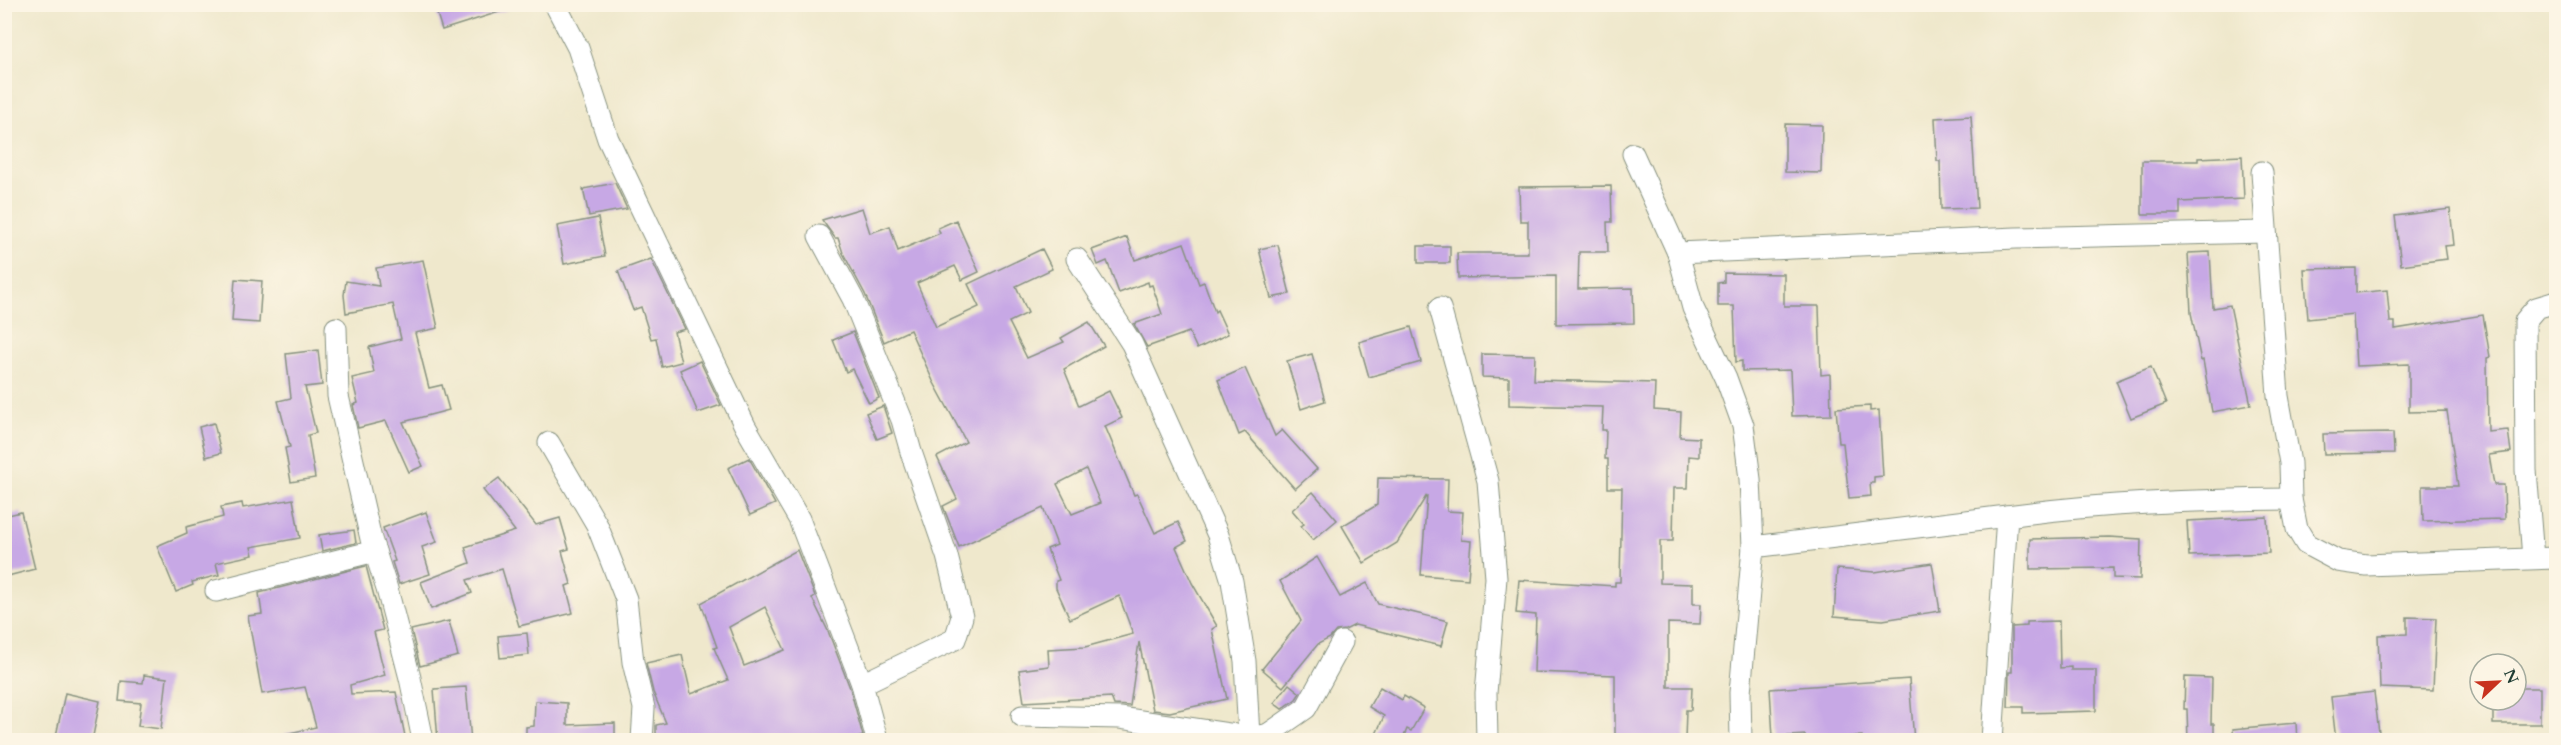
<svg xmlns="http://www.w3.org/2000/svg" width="2561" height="745" viewBox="0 0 2561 745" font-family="Cardo,serif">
	<rect width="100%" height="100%" fill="#fcf5e5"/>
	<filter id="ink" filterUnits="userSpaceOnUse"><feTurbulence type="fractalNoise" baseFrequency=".0167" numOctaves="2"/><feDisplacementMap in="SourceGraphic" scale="12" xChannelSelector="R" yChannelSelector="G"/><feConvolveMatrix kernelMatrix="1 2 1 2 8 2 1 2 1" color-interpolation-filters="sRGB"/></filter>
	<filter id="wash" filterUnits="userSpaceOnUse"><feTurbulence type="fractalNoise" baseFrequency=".008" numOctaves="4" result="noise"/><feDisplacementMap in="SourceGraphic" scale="24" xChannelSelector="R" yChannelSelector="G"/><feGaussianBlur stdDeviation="1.35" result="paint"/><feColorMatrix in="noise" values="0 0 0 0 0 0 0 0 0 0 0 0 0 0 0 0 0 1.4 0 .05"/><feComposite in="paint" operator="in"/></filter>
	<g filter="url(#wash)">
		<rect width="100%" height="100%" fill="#efe8cc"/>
		<g id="blocks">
			<g fill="#c7a8e5" fill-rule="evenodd">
				<polygon points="434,4 512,4 512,8 442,30"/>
				<polygon points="1971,116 1977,208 1941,209 1940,161 1937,161 1935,118"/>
				<polygon points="1785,124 1822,125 1821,173 1785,172"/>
				<polygon points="2242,156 2244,199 2180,202 2180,214 2142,214 2142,161 2198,161 2198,158"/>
				<polygon points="615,183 627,209 589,216 583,189"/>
				<polygon points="1611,186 1612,222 1607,222 1608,252 1579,252 1578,289 1633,288 1634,323 1556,324 1556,276 1458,278 1457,253 1528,253 1528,221 1520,221 1519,187"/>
				<path d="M862 208 870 233 890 226 898 251 940 233 938 228 956 220 979 272 962 280 955 266 917 283 936 327 979 307 968 284 1042 249 1052 269 1016 286 1028 313 1009 322 1027 358 1064 342 1061 338 1089 322 1104 346 1064 369 1079 406 1109 391 1122 418 1105 426 1134 495 1137 494 1155 533 1178 522 1187 541 1176 547 1192 583 1217 626 1212 629 1227 699 1170 712 1153 710 1139 642 1130 706 1114 705 1111 697 1024 702 1019 670 1049 666 1048 649 1085 647 1133 634 1119 596 1070 619 1056 588V581L1059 580 1047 549 1057 545 1043 508 959 547 943 506 957 499 937 457 966 442 933 381 910 330 884 342 865 294 843 253 838 238H835L822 220ZM1086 469 1100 503 1072 514 1057 484Z"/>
				<polygon points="2450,209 2454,245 2445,246 2447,259 2401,265 2395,216"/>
				<polygon points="598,218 605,256 564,264 557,226"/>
				<polygon points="1127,237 1135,260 1184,243 1199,284 1204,282 1215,312 1217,310 1228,334 1197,349 1189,332 1147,347 1134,324 1162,314 1152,285 1149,286 1148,282 1119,293 1107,261 1098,265 1092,250"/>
				<polygon points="1278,245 1290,294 1271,298 1259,249"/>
				<rect x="1418" y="246" width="32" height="17"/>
				<polygon points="2210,252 2213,308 2230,305 2251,405 2212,412 2203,360 2201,361 2191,313 2188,253"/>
				<polygon points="651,259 685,329 674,332 681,362 662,367 656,338 651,339 641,307 633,310 618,271"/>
				<polygon points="423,260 438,328 415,333 429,388 442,385 449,410 403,422 423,466 409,472 386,421 358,428 353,405 358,403 352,378 374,373 369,347 401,339 393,304 346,313 344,295 346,281 379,286 376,268"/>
				<polygon points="2356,268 2356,293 2387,290 2390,322 2395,322 2395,329 2483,315 2490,357 2487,358 2488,432 2508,430 2511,452 2489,455 2494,485 2504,485 2505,519 2423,521 2422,486 2458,486 2447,411 2409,412 2409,364 2356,366 2353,314 2308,319 2304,269"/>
				<polygon points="1724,273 1784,274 1784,306 1819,306 1821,375 1830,374 1831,415 1792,416 1790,370 1742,371 1742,361 1736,362 1734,306 1718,306 1718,283 1724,282"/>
				<polygon points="235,279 262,281 259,323 232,321"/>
				<polygon points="1411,327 1421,362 1369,377 1359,342"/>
				<polygon points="853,332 879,398 869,403 852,369 846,372 833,340"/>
				<polygon points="318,350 322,385 305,387 316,433 308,435 315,478 291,482 285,448 290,447 278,401 291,398 286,354"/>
				<polygon points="1312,354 1325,401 1301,409 1287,361"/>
				<polygon points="1482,354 1535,355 1534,380 1655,383 1654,410 1681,412 1680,437 1699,438 1699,457 1689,456 1688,488 1674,488 1673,541 1660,541 1660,583 1693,584 1693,604 1701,604 1700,624 1668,623 1668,687 1692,687 1691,710 1686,710 1685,740 1615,738 1615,675 1534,672 1536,615 1516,613 1519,580 1615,586 1615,582 1620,582 1622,488 1608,488 1608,459 1605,459 1606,430 1602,430 1603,407 1509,405 1509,378 1482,377"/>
				<polygon points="700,361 721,405 698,413 680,370"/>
				<polygon points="2151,367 2166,404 2131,418 2116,381"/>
				<polygon points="1245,368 1275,436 1282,430 1317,469 1295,489 1245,432 1239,435 1218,380"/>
				<polygon points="883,406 892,433 877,439 866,413"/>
				<polygon points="1870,406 1870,411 1879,410 1883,476 1874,477 1874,483 1870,483 1871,496 1849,498 1843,443 1839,443 1836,408"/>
				<polygon points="214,423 221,453 206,457 199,427"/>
				<polygon points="2393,433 2394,453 2324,454 2323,434"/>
				<polygon points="749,458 775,504 750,515 728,468"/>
				<polygon points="499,478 536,525 560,518 569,549 562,551 571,584 566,586 573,613 519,626 502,569 467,580 472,593 431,609 421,582 470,563 465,547 515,531 483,490"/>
				<polygon points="1378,478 1448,479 1447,511 1463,512 1461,540 1471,541 1468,579 1421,575 1427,495 1397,543 1364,563 1342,526 1377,505"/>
				<polygon points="1313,492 1337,520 1313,540 1301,526 1304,524 1292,510"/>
				<polygon points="293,499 300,538 251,547 253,555 216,563 219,575 192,582 193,585 176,592 157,546 187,533 186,527 223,517 221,507 242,503 243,508"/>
				<polygon points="21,512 35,569 4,577 4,516"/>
				<polygon points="426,512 437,542 422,547 430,574 399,584 392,562 395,561 383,528"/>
				<polygon points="2267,517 2269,553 2189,556 2187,521"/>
				<polygon points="354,530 356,543 322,551 319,535"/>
				<polygon points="2109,537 2141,539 2140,579 2113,578 2113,568 2030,569 2030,539"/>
				<path d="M797 550 815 596 812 598 828 631 850 688 863 736 849 741H684L683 736 656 741V725L666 723 653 692 646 663 682 655 691 694 728 680 714 648 717 647 701 603ZM765 607 785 650 744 666 729 627Z"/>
				<polygon points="1317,557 1340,597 1367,583 1378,604 1448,621 1441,646 1355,625 1345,630 1336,631 1330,638 1318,644 1283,687 1262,669 1301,621 1280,581"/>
				<polygon points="1932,563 1940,611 1883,620 1834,616 1837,569 1875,572"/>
				<polygon points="366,566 383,630 374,632 385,675 350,685 351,694 396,692 406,741 286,741 285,734 316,727 305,687 262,694 248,616 262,614 259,593"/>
				<polygon points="2407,617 2436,618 2433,690 2380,688 2378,635 2407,634"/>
				<polygon points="449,621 458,656 420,666 411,630"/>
				<polygon points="2059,621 2060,668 2071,667 2071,670 2096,670 2096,711 2023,713 2023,707 2008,707 2009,672 2012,672 2012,627 2027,626 2027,622"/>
				<polygon points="527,633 529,655 500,658 498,636"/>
				<polygon points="144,675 167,678 161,729 138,726 141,703 119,701 121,681 143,683"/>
				<polygon points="2185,677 2212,678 2211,724 2214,724 2214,741 2188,741 2187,709 2184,709"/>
				<polygon points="1909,679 1914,741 1862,741 1862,736 1805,739 1805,735 1773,737 1770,689"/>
				<polygon points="1289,684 1300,693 1296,699 1282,709 1274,703"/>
				<polygon points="466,687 471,741 438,741 434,689"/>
				<polygon points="1380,687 1402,700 1404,696 1424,708 1411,731 1407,729 1402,741 1373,741 1384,716 1369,707"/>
				<polygon points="2516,688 2540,688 2540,724 2493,724 2493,700 2516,700"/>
				<polygon points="2374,692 2380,741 2336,741 2331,697"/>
				<polygon points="65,693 100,701 92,741 77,741 56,736"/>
				<polygon points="535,701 567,703 567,725 615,723 615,741 526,741 526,727 534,726"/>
				<polygon points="2296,723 2297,741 2234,741 2233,729"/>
			</g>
		</g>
	</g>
	<g filter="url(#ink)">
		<use href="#blocks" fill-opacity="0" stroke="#879280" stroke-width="1.5"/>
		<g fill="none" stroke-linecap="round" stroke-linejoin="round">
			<g stroke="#879280" stroke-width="23">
				<g id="minor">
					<polyline points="555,4 578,48 608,139 745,426 799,519 862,684 877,740"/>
					<polyline points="1633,154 1678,253 1693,308 1726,378 1743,425 1750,479 1753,547 1740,693 1741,740"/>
					<polyline points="2262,172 2278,396 2290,463 2291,499 2297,529 2306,544 2338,561 2366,565 2556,558"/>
					<polyline points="819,236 853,299 902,420 911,452 947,556 962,617 955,639 862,684"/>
					<polyline points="1678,253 2016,238 2265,232"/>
					<polyline points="1077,259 1132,344 1218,535 1232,581 1245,661 1249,737 1267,735"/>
					<polyline points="1440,308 1488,481 1496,578 1486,693 1487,740"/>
					<polyline points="336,328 338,396 371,539 387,589 410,678 423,740"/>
					<polyline points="549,443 597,525 626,599 633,662 644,708 642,740"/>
					<polyline points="1753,547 2007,516"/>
					<polyline points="2533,558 2526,470 2525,321 2536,308 2556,302"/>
					<polyline points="216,591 375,551"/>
					<polyline points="1022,716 1120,718 1249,737"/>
					<polyline points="1264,740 1267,735 1306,708 1342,642"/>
					<path d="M1992 740 2007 516C2101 503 2196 500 2291 499"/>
				</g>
			</g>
			<use href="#minor" stroke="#fff" stroke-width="21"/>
		</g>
	</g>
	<rect width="2561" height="745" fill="none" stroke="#fcf5e5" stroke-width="24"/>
	<g transform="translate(2498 682) rotate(67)"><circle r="28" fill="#fcf5e5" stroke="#a4ab9e" stroke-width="1.5"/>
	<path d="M0-4.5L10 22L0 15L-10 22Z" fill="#c8321e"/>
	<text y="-9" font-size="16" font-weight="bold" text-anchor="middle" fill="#1f3d34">N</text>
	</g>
</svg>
